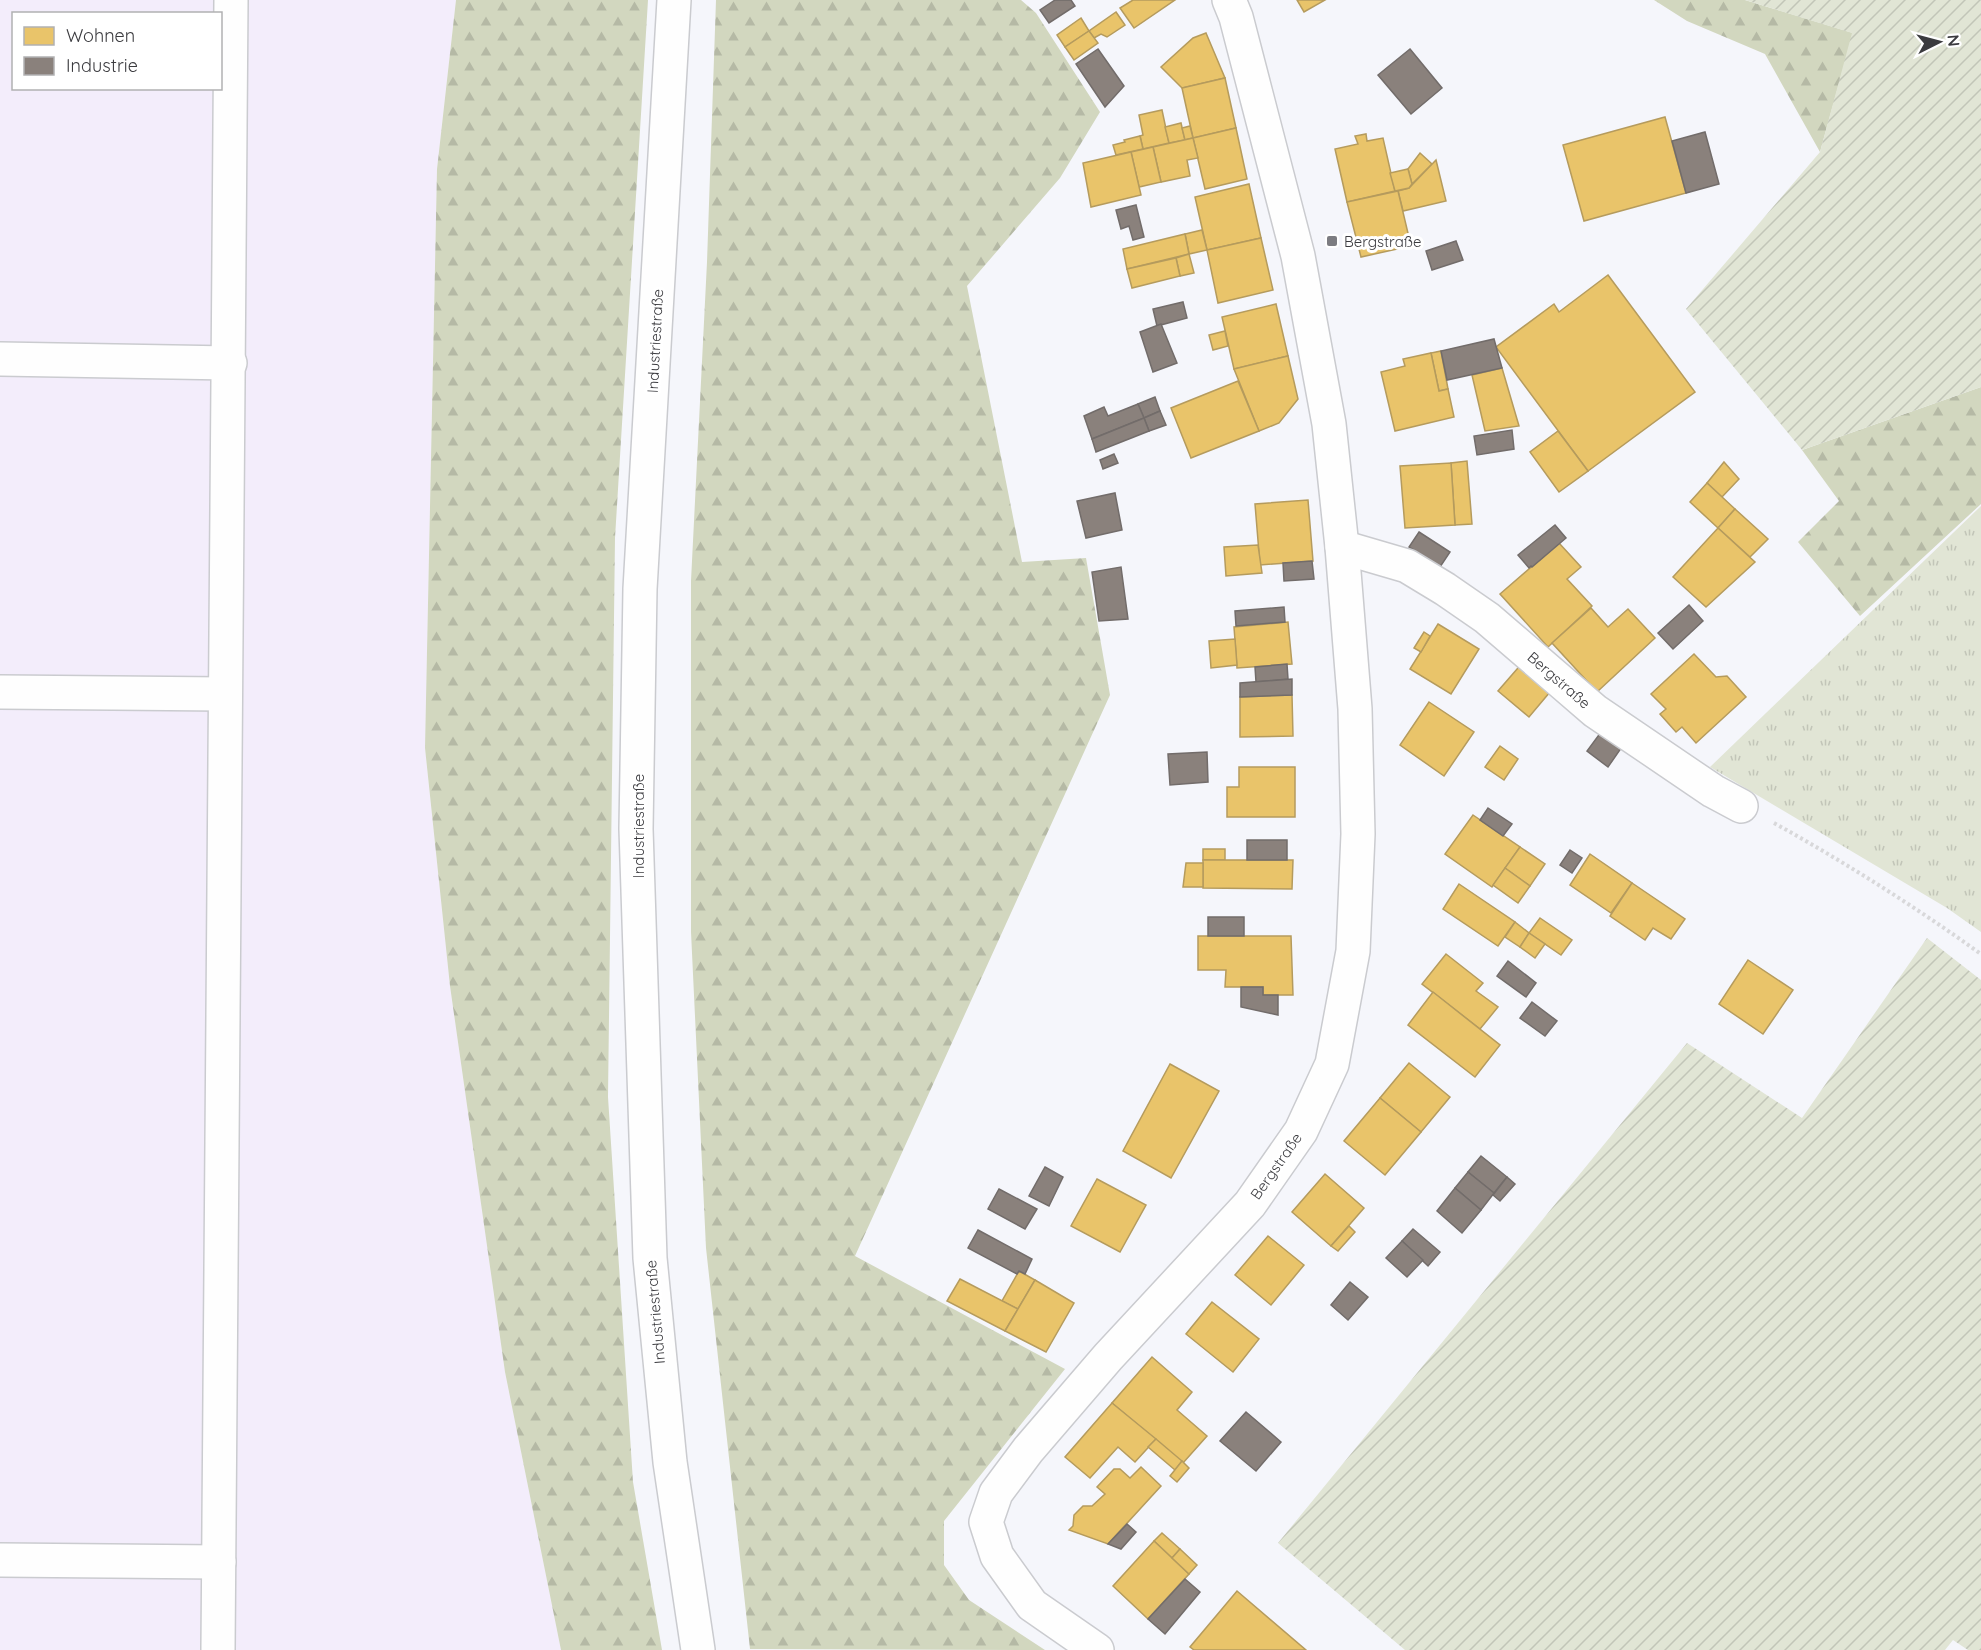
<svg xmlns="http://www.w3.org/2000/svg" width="1981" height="1650" viewBox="0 0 1981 1650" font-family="Quicksand,sans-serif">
	<defs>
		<pattern id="grass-tufts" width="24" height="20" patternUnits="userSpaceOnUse" patternTransform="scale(1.5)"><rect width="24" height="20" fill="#e1e5d5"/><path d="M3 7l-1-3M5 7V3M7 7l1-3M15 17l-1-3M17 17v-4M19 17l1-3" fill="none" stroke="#c2c5b8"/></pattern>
		<pattern id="forest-firs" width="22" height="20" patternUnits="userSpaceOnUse" patternTransform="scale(1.5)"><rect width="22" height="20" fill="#d2d7bf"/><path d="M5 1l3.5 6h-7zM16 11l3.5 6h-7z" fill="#b5b9a5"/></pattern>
		<pattern id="garden-furrows" width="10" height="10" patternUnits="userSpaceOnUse" patternTransform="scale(1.5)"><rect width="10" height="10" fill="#e1e5d5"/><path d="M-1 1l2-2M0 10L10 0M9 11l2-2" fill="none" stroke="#c2c5b8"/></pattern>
	</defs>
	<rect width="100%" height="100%" fill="#f5f6fb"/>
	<path fill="#f3edfb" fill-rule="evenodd" d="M0 0H456L437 169 425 748 450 986 505 1372 561 1650H0ZM14 14H220V88H14Z"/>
	<polygon fill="url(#grass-tufts)" points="1981,506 1981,932 1947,908 1710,767"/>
	<g fill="url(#forest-firs)">
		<polygon points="456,0 648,0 615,538 608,1097 633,1482 662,1650 561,1650 505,1372 450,986 425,748 437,169"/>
		<polygon points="716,0 1021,0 1036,13 1100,112 1060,178 967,286 1022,562 1086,558 1110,695 855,1256 1065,1369 944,1521 944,1565 969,1600 1045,1650 750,1649 706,1248 691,932 691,581 707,262"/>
		<polygon points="1654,0 1745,0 1853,33 1820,152 1765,54 1687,21"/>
		<polygon points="1981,387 1981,504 1860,616 1798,542 1839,501 1802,450"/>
	</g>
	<g fill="url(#garden-furrows)">
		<polygon points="1745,0 1981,0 1981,387 1802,450 1686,309 1820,152 1852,33"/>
		<polygon points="1927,938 1981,980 1981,1650 1968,1650 1953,1640 1945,1650 1405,1650 1278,1543 1687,1043 1802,1118"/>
	</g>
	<g fill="#e9c46a" stroke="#b59b5d" stroke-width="1.5">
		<polygon points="1133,0 1175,0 1134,28 1120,8"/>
		<polygon points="1297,0 1325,0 1304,12"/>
		<polygon points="1116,12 1125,25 1107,37 1101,34 1094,38 1089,31"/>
		<polygon points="1081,18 1089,31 1065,47 1057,35"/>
		<polygon points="1089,31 1098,43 1074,60 1065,47"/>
		<polygon points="1206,33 1225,78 1182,88 1161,67 1193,38"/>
		<polygon points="1225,78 1236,128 1193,138 1182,88"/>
		<polygon points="1162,110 1169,143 1143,149 1140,136 1143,135 1139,115"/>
		<polygon points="1665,117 1686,193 1584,221 1563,145"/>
		<polygon points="1181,123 1185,140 1169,143 1165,127"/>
		<polygon points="1190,126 1193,138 1185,140 1182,128"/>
		<polygon points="1236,128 1247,179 1205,189 1193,138"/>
		<polygon points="1366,134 1367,141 1383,138 1395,191 1347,202 1335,149 1358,144 1355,136"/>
		<polygon points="1140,136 1143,149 1116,155 1113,145 1125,142 1124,140"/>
		<polygon points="1193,138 1198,158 1187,160 1190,176 1161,182 1153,147"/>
		<polygon points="1153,147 1161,182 1139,187 1131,152"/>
		<polygon points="1131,152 1141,195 1091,207 1083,163"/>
		<polygon points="1420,153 1432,164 1412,184 1408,169"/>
		<polygon points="1436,160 1446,201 1403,211 1398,191 1409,188"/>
		<polygon points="1408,169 1412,184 1409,188 1395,191 1390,173"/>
		<polygon points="1249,184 1261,238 1207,250 1195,197"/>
		<polygon points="1398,191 1411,246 1361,257 1347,202"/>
		<polygon points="1202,230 1207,250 1189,254 1185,234"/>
		<polygon points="1185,234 1189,254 1127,269 1123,249"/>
		<polygon points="1261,238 1273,290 1218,303 1207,250"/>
		<polygon points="1189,254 1194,273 1180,276 1176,258"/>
		<polygon points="1176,258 1180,276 1132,288 1127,269"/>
		<polygon points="1608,275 1695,392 1588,471 1496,347 1554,304 1559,312"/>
		<polygon points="1276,304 1288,356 1234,369 1222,317"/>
		<polygon points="1225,331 1228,346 1213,350 1209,335"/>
		<polygon points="1441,351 1448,389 1439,391 1431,353"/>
		<polygon points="1431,353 1439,391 1448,389 1454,417 1395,431 1381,372 1405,366 1403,359"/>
		<polygon points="1288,356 1298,399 1279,423 1259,431 1234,369"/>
		<polygon points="1502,368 1519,426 1485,431 1472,375"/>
		<polygon points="1238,381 1259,431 1191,458 1171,408"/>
		<polygon points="1558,431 1588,471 1559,492 1530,452"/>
		<polygon points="1467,461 1472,524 1455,525 1451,463"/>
		<polygon points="1724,462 1739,479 1722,497 1707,483"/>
		<polygon points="1451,463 1455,525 1405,528 1400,466"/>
		<polygon points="1707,483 1735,509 1718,528 1690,502"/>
		<polygon points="1308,500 1313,561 1260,565 1255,504"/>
		<polygon points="1735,509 1768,539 1750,557 1718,528"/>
		<polygon points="1718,528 1755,562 1706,607 1673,577"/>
		<polygon points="1559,543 1581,567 1567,579 1592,606 1548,647 1500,594"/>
		<polygon points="1258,545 1262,573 1226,576 1224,547"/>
		<polygon points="1591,608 1608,627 1628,609 1655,638 1597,692 1552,643"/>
		<polygon points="1288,622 1292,664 1237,668 1234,627"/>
		<polygon points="1438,624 1479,649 1451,694 1410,669"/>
		<polygon points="1424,632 1430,636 1421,652 1414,648"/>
		<polygon points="1235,639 1237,665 1211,668 1209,641"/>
		<polygon points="1694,654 1716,677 1727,676 1746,697 1696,743 1682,727 1676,732 1660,714 1666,709 1651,694"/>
		<polygon points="1524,661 1555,686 1529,717 1498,691"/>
		<polygon points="1292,695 1293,736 1240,737 1240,697"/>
		<polygon points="1429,702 1474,732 1444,776 1400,745"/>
		<polygon points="1500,746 1518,759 1504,780 1485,767"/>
		<polygon points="1239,767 1295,767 1295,817 1227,817 1227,787 1239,787"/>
		<polygon points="1473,815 1520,847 1492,887 1445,854"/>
		<polygon points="1520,847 1545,864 1530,886 1505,868"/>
		<rect x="1203" y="849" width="22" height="11"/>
		<polygon points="1590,854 1632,883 1611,913 1570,885"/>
		<polygon points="1203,860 1293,860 1292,889 1203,888"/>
		<polygon points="1186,863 1203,863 1203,887 1183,887"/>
		<polygon points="1505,868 1530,886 1518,903 1493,885"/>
		<polygon points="1632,883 1685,919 1671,939 1653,928 1645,940 1610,916"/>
		<polygon points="1459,884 1515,922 1498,946 1443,909"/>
		<polygon points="1540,918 1572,940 1561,955 1529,933"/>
		<polygon points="1515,922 1529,933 1520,947 1505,937"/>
		<polygon points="1529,933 1545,944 1535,958 1520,947"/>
		<polygon points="1198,936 1291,936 1293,995 1263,995 1263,987 1225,987 1226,970 1198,970"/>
		<polygon points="1446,954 1483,983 1476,991 1498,1007 1480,1029 1422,984"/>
		<polygon points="1748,960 1793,990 1763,1034 1719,1004"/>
		<polygon points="1433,992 1500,1045 1475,1077 1408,1025"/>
		<polygon points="1409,1063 1450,1097 1421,1132 1380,1098"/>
		<polygon points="1170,1064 1219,1091 1171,1178 1123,1151"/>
		<polygon points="1380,1098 1421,1132 1385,1175 1344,1141"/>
		<polygon points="1325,1174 1364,1208 1331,1246 1292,1212"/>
		<polygon points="1097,1179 1146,1205 1120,1252 1071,1226"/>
		<polygon points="1349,1226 1355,1232 1338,1251 1331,1246"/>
		<polygon points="1268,1236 1304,1265 1271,1305 1235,1275"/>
		<polygon points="1019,1271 1035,1280 1018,1309 1002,1301"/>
		<polygon points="960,1279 1018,1309 1005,1331 947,1301"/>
		<polygon points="1035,1280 1074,1303 1046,1352 1005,1331"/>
		<polygon points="1212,1302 1259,1339 1233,1372 1186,1334"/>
		<polygon points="1152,1357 1192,1392 1177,1410 1207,1436 1183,1463 1112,1403"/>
		<polygon points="1112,1403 1156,1439 1135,1462 1118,1447 1090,1478 1065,1457"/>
		<polygon points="1156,1439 1182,1461 1175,1470 1148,1447"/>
		<polygon points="1182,1461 1189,1468 1177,1482 1170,1476"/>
		<polygon points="1141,1467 1161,1486 1108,1544 1069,1530 1073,1526 1074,1515 1083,1506 1092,1506 1105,1494 1097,1487 1114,1469 1120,1469 1130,1478"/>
		<polygon points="1162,1533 1180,1549 1172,1558 1154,1541"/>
		<polygon points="1154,1541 1189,1574 1148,1619 1113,1586"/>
		<polygon points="1180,1549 1197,1565 1189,1574 1172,1558"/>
		<polygon points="1237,1591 1306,1650 1194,1650 1190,1647"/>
	</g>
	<g fill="#8a817c" stroke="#726c6a" stroke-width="1.5">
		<polygon points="1055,0 1071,0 1075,6 1049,23 1040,10"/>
		<polygon points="1098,49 1124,86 1105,107 1076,64"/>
		<polygon points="1410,49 1442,88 1411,114 1378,75"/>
		<polygon points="1705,132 1719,184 1686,193 1672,141"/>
		<polygon points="1136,205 1144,237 1133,240 1129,226 1121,229 1116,210"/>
		<polygon points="1456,241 1463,260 1432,270 1426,251"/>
		<polygon points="1183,302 1187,318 1157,326 1153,309"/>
		<polygon points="1161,324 1177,363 1153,372 1140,332"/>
		<polygon points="1494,339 1502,368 1447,380 1441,351"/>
		<polygon points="1155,397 1160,411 1144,418 1138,404"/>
		<polygon points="1138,404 1144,418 1092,439 1084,416 1104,407 1108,416"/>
		<polygon points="1160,411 1166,425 1149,431 1144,418"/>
		<polygon points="1144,418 1149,431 1096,452 1092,439"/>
		<polygon points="1512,430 1514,449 1477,455 1474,436"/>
		<polygon points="1114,454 1118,463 1103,469 1100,460"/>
		<polygon points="1115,493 1122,530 1086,538 1077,501"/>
		<polygon points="1555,525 1566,538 1532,567 1531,566 1529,568 1518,555"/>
		<polygon points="1419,532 1450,552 1440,567 1409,547"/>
		<polygon points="1312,561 1314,579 1284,581 1283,563"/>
		<polygon points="1121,567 1128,619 1099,621 1092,572"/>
		<polygon points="1689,605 1703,621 1673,649 1658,633"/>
		<polygon points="1284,607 1285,622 1236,626 1235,611"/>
		<polygon points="1287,664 1288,679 1256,682 1255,667"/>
		<polygon points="1292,679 1292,695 1240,697 1240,683"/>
		<polygon points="1604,728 1624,744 1608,767 1587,751"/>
		<polygon points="1207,752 1208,782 1170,785 1168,754"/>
		<polygon points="1488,808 1512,824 1503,836 1480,820"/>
		<rect x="1247" y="840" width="40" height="20"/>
		<polygon points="1570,850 1582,858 1572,873 1560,865"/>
		<rect x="1208" y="917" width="36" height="19"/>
		<polygon points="1508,961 1536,983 1526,997 1497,976"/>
		<polygon points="1241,987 1263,987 1263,995 1278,995 1278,1015 1241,1007"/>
		<polygon points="1532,1002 1557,1021 1545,1036 1520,1018"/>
		<polygon points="1481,1156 1507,1177 1494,1193 1468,1172"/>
		<polygon points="1045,1167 1063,1177 1049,1206 1029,1196"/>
		<polygon points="1468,1172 1494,1193 1481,1210 1455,1188"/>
		<polygon points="1507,1177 1515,1184 1500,1201 1493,1195"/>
		<polygon points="1455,1188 1481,1210 1462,1233 1437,1211"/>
		<polygon points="999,1189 1037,1209 1025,1229 988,1209"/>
		<polygon points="1413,1229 1440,1252 1428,1266 1402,1241"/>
		<polygon points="978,1230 1032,1259 1025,1274 1019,1271 1017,1274 968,1248"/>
		<polygon points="1402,1241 1423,1260 1407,1277 1386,1258"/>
		<polygon points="1350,1282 1368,1297 1348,1320 1331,1305"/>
		<polygon points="1246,1412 1281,1442 1256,1471 1220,1441"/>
		<polygon points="1127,1524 1136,1532 1121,1549 1108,1544"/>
		<polygon points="1185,1579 1200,1592 1165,1634 1148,1619"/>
	</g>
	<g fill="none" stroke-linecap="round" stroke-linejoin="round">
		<g stroke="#cacbcf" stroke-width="36">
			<g id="minor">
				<polyline points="0,359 230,363"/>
				<polyline points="1342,547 1407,566 1445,589 1487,618 1595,711 1713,791 1741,806"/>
				<polyline points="0,692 225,694"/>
				<polyline points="0,1560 219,1562"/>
				<polyline points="218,1650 231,0"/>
				<polyline points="1097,1650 1032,1605 997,1556 986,1522 996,1493 1028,1450 1108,1357 1250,1204 1301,1131 1332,1064 1353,951 1358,834 1355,709 1342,547 1329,424 1298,256 1236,17 1229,0"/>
			</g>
		</g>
		<g stroke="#cacbcf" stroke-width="36">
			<polyline id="major" points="674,0 640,589 636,829 650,1258 670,1462 698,1650"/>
		</g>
		<path stroke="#d8d8da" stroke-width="4" stroke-dasharray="3 3" stroke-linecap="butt" d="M1774 823C1846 863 1914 906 1981 954"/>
		<use href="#minor" stroke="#fefefe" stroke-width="33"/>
		<use href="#major" stroke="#fefefe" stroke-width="33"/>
	</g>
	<rect fill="#7c7c81" stroke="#fff" stroke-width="2" x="1326" y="235" width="12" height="12" rx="3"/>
	<g text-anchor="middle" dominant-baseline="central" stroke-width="6" stroke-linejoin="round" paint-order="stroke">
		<g font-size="15" fill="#3b3b3f" stroke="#fff" text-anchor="start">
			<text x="1344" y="241">Bergstraße</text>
		</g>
		<g font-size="15" fill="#3b3b3f" stroke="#fff">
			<text transform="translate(655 341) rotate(-87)">Industriestraße</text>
			<text transform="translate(1559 680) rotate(41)">Bergstraße</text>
			<text transform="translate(638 826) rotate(-90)">Industriestraße</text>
			<text transform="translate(1276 1166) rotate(-55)">Bergstraße</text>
			<text transform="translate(655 1312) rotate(-95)">Industriestraße</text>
		</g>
	</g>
	<rect x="12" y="12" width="210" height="78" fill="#ffffff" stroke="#b1b1b2" stroke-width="1.5"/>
	<rect x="24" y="27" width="30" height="18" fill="#e9c46a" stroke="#b1b1b2" stroke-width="1.5"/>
	<text x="66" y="42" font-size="18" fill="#3b3b3f">Wohnen</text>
	<rect x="24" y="57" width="30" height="18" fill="#8a817c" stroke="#b1b1b2" stroke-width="1.5"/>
	<text x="66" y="72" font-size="18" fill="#3b3b3f">Industrie</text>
	<g transform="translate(1939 42) rotate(84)" stroke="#ffffff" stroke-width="4.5" paint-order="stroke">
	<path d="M0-4.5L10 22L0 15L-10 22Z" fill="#3b3b3f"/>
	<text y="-9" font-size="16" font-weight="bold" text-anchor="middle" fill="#3b3b3f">N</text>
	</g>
</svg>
